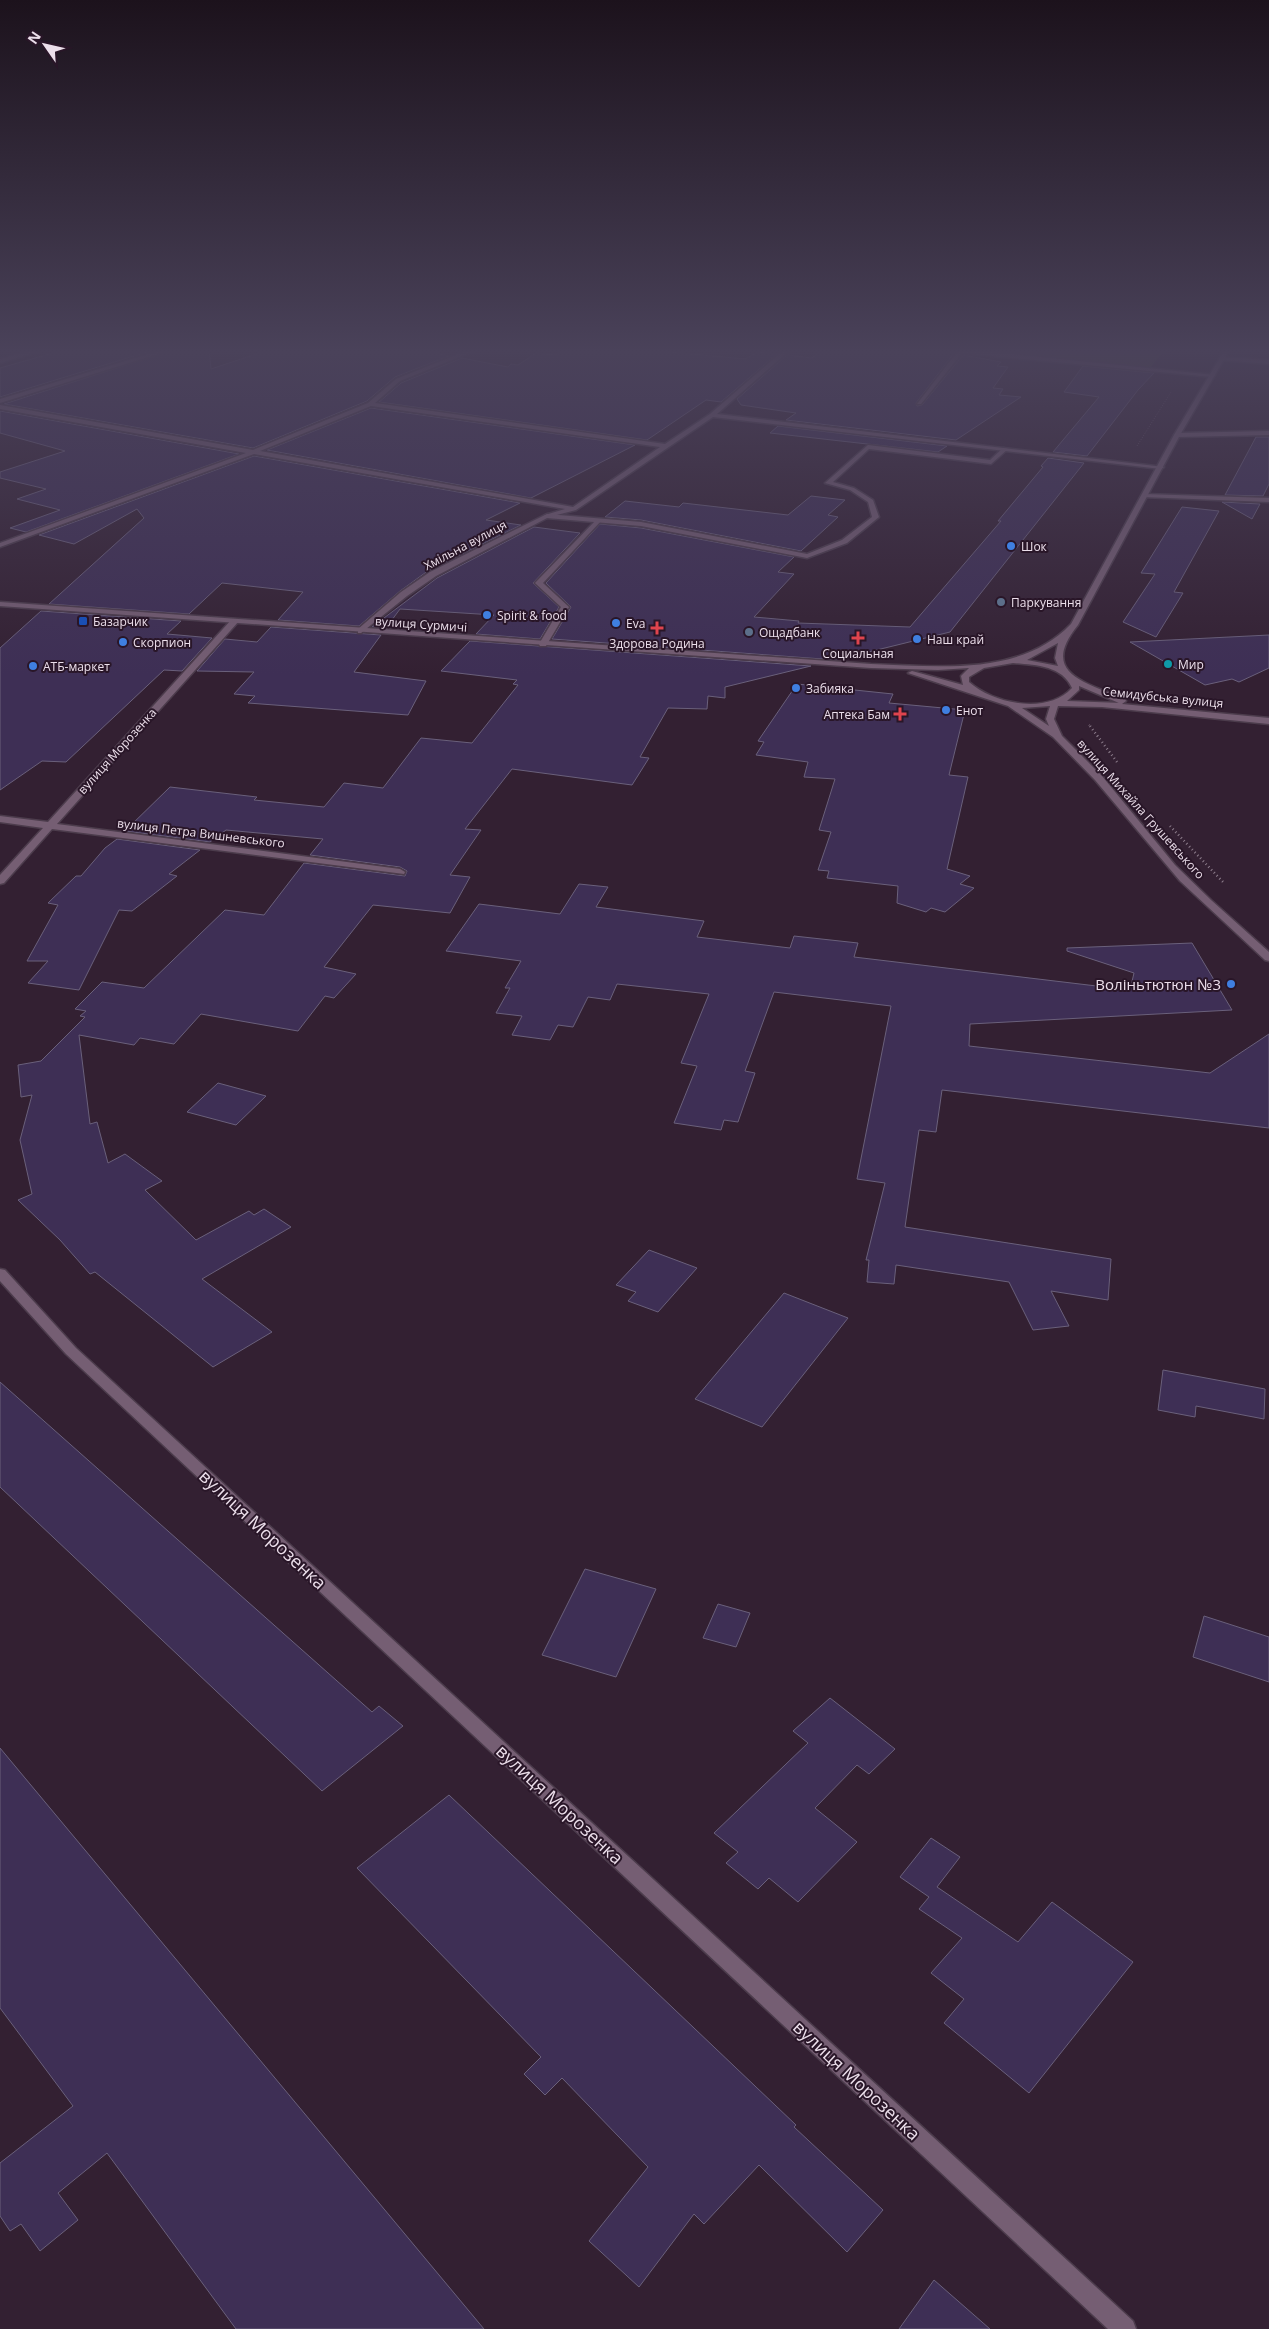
<svg xmlns="http://www.w3.org/2000/svg" width="1269" height="2329" viewBox="0 0 1269 2329" font-family="'Open Sans',sans-serif">
	<rect width="100%" height="100%" fill="#332032"/>
	<polygon fill="#474d34" points="969,349 1166,349 1150,368 968,351"/>
	<g fill="#3e2f55" stroke="#6a607b">
		<polygon points="67,349 157,349 0,397 0,368"/>
		<polygon points="176,349 209,349 211,369 271,349 439,349 439,354 449,356 395,377 367,401 253,448 4,404"/>
		<polygon points="564,349 638,349 745,359 758,352 777,354 721,402 706,400 647,440 379,402 401,383 462,358 508,367 511,364 518,365 536,353 556,355"/>
		<polygon points="839,349 934,349 954,353 916,403 917,406 922,405 963,355 1001,362 997,366 1008,367 993,388 1003,389 999,395 1021,397 956,440 786,420 796,413 741,405 737,399 787,355 812,358 821,351 839,352"/>
		<polygon points="1083,366 1154,373 1138,390 1087,456 1053,452 1099,397 1064,392"/>
		<polygon points="371,408 635,445 531,498 267,450"/>
		<polygon points="0,411 239,454 26,532 10,528 60,510 17,499 46,489 0,478 0,472 65,451 0,433"/>
		<polygon points="778,426 947,446 938,452 770,433"/>
		<polygon points="1256,437 1269,437 1269,484 1263,496 1225,495"/>
		<polygon points="254,456 520,503 486,520 521,525 429,570 400,591 359,626 278,620 303,592 222,583 189,614 49,604 144,518 137,509 74,544 39,535"/>
		<polygon points="1048,458 1084,463 950,632 836,660 552,639 571,607 546,583 600,524 641,528 794,557 778,572 794,574 754,617 799,621 798,623 910,627 1001,521 998,521 1043,467 1041,466"/>
		<polygon points="811,496 845,500 828,515 838,517 801,551 641,520 605,517 625,501 679,507 683,503 788,515"/>
		<polygon points="1222,502 1260,504 1252,519"/>
		<polygon points="1182,507 1219,511 1174,592 1183,593 1156,637 1123,622 1155,574 1141,573"/>
		<polygon points="534,527 580,533 533,583 559,607 540,639 476,634 494,615 400,609 386,628 372,627 437,578"/>
		<polygon points="41,611 181,621 167,634 212,638 182,671 164,670 66,762 42,761 0,790 0,648"/>
		<polygon points="271,627 381,635 354,672 426,681 408,715 248,703 255,696 234,694 254,672 197,671 225,639 257,642"/>
		<polygon points="1269,635 1269,668 1239,682 1232,679 1205,685 1130,642"/>
		<polygon points="470,641 811,666 725,687 725,698 708,696 707,709 668,708 640,757 649,758 632,785 512,769 465,829 481,830 450,875 470,877 450,913 373,905 324,967 356,974 334,998 325,996 298,1031 201,1014 174,1044 140,1038 134,1045 79,1035 90,1124 97,1122 108,1163 125,1154 162,1181 145,1190 196,1240 249,1211 254,1215 264,1209 291,1227 202,1279 272,1332 213,1367 95,1272 90,1274 60,1240 18,1200 32,1194 20,1140 32,1095 21,1097 18,1065 41,1061 85,1017 80,1016 86,1011 75,1009 102,982 144,988 225,910 264,915 304,863 405,876 407,871 400,867 310,855 323,839 226,830 210,842 125,831 170,787 257,797 254,800 324,807 344,783 383,788 421,738 472,743 518,685 513,684 517,680 441,671"/>
		<polygon points="797,684 893,694 889,703 965,710 949,775 968,777 947,869 970,876 960,884 974,888 945,912 931,908 926,912 897,903 898,886 827,878 829,871 818,870 831,832 819,830 835,779 804,777 808,762 756,755 764,742 758,741"/>
		<polygon points="117,839 200,850 169,874 177,876 132,911 119,910 79,990 28,983 48,961 27,961 58,905 48,903 76,876 81,876 105,848"/>
		<polygon points="579,884 608,887 596,907 704,921 697,937 790,948 794,936 858,943 854,957 1130,990 1134,973 1067,951 1067,948 1192,943 1232,1010 970,1024 969,1046 1210,1073 1269,1034 1269,1128 942,1090 936,1132 919,1130 905,1227 1111,1259 1108,1300 1051,1291 1069,1326 1033,1330 1009,1282 896,1265 894,1284 867,1282 869,1260 866,1260 885,1183 857,1179 891,1006 774,992 745,1071 755,1073 738,1122 724,1120 721,1130 674,1123 697,1066 681,1063 709,994 617,984 610,1000 588,997 573,1027 558,1025 550,1040 512,1035 522,1016 496,1013 510,988 505,988 521,961 446,951 479,904 560,914"/>
		<polygon points="218,1083 266,1096 236,1125 187,1112"/>
		<polygon points="649,1250 697,1268 658,1312 628,1301 636,1292 616,1285"/>
		<polygon points="784,1293 848,1318 762,1427 695,1399"/>
		<polygon points="1163,1370 1265,1389 1264,1419 1196,1406 1195,1417 1158,1410"/>
		<polygon points="0,1382 372,1712 379,1706 403,1726 322,1791 0,1487"/>
		<polygon points="585,1569 656,1589 616,1677 542,1655"/>
		<polygon points="718,1604 750,1613 736,1647 703,1638"/>
		<polygon points="1204,1616 1269,1637 1269,1682 1193,1657"/>
		<polygon points="830,1698 895,1749 869,1774 857,1765 815,1808 857,1842 798,1902 769,1878 758,1889 726,1863 738,1852 714,1833 808,1743 793,1731"/>
		<polygon points="0,1748 484,2329 236,2329 107,2153 58,2193 78,2220 40,2251 21,2224 10,2231 0,2216 0,2163 73,2106 0,2008"/>
		<polygon points="449,1795 796,2125 794,2127 883,2210 847,2252 759,2165 704,2224 694,2214 639,2287 589,2241 648,2167 562,2078 545,2095 524,2074 541,2057 357,1868"/>
		<polygon points="931,1838 960,1857 937,1887 1018,1942 1052,1902 1133,1962 1029,2093 944,2023 964,1999 931,1973 962,1938 919,1909 929,1897 900,1877"/>
		<polygon points="934,2280 990,2329 899,2329"/>
	</g>
	<g fill="none" stroke-linecap="round" stroke-linejoin="round">
		<g stroke="#4c3c4c" stroke-width="3">
			<polygon id="lane" points="868,445 990,460 1003,448 1008,449 991,464 869,449 833,482 854,488 873,500 879,517 847,543 807,558 641,526 547,518 544,516 547,514 641,522 807,554 842,540 872,517 868,502 850,490 825,483"/>
		</g>
		<g stroke="#4c3c4c" stroke-width="3">
			<g id="street">
				<polygon points="37,349 46,349 0,363 0,359"/>
				<polygon points="165,349 174,349 0,403 0,399"/>
				<path d="M471 349H479L400 381 375 403 665 444 710 414 785 349H791L717 414 1164 467 1161 469 713 417 576 510 549 517 436 576 407 596 361 633H358V629L401 592 430 572 545 515 565 509 254 454 0 547V543L246 453 0 409V405L253 450 368 403 396 379ZM371 406 660 447 573 507 260 451Z"/>
				<polygon points="936,349 964,349 1215,375 1212,377 962,353 921,404 917,404 957,352"/>
				<polygon points="1222,357 1269,360 1269,364 1220,360"/>
				<polygon points="1269,431 1269,435 1177,437 1174,435 1177,433"/>
				<polygon points="1144,494 1269,498 1269,502 1142,497 1142,495"/>
				<polygon points="596,520 601,521 543,583 569,607 546,646 540,646 539,644 561,607 535,583"/>
				<polygon points="232,619 239,621 57,824 400,869 405,872 404,874 52,829 4,883 0,884 0,875 43,828 0,822 0,816 48,822"/>
				<polygon points="0,1269 5,1270 76,1348 1133,2321 1136,2329 1108,2329 66,1354 0,1281"/>
			</g>
		</g>
		<g stroke="#4c3c4c" stroke-width="3">
			<path id="secondary" d="M1225 349H1230L1180 435 1078 625C1038 674 1087 683 1125 699L1126 701 1122 704 1269 718V724L1102 707 1058 706 1054 719 1062 736 1102 776 1175 865 1211 900 1269 952V961L1265 960 1180 881 1095 780 1053 737 1008 706 908 673 912 671 963 685 961 676 969 668 938 670 871 668 0 606V602L871 664C938 666 1020 677 1071 624L1174 435ZM1058 643 1055 658 1058 666 1027 660ZM1013 663C1034 665 1062 665 1072 688 1047 715 994 704 969 682V677L984 668ZM1079 686 1119 703H1122L1067 701 1079 690ZM1050 706 1046 719 1049 726 1022 708Z"/>
		</g>
		<g stroke="#8e7e8d" stroke-width="1" stroke-dasharray="0.5 2" stroke-linecap="butt">
			<polyline points="1195,355 1199,349"/>
			<polyline points="1137,446 1171,392"/>
		</g>
		<polyline stroke="#8e7e8d" stroke-width="2" stroke-dasharray="0.5 2.5" stroke-linecap="butt" points="1089,725 1091,727"/>
		<g stroke="#8e7e8d" stroke-width="2.5" stroke-dasharray="1 3" stroke-linecap="butt">
			<polyline points="1090,726 1117,762"/>
			<polyline points="1170,826 1223,882"/>
		</g>
		<use href="#lane" fill="#755e73" fill-rule="evenodd"/>
		<use href="#street" fill="#755e73" fill-rule="evenodd"/>
		<use href="#secondary" fill="#755e73" fill-rule="evenodd"/>
	</g>
	<linearGradient id="sky" x2="0" y2="1"><stop stop-color="#1c121c"/><stop offset="0.52" stop-color="#4a425a"/><stop offset="1" stop-color="#4a425a" stop-opacity="0"/></linearGradient>
	<rect width="1269" height="675" fill="url(#sky)"/>
	<g fill="#3f7fe0" stroke="#291628" stroke-width="2">
		<circle cx="1011" cy="546" r="5"/>
		<circle cx="487" cy="615" r="5"/>
		<circle cx="616" cy="623" r="5"/>
		<circle cx="917" cy="639" r="5"/>
		<circle cx="123" cy="642" r="5"/>
		<circle cx="33" cy="666" r="5"/>
		<circle cx="796" cy="688" r="5"/>
		<circle cx="946" cy="710" r="5"/>
		<circle cx="1231" cy="984" r="5"/>
	</g>
	<g fill="#5c6f8a" stroke="#291628" stroke-width="2">
		<circle cx="1001" cy="602" r="5"/>
		<circle cx="749" cy="632" r="5"/>
	</g>
	<rect fill="#1a4fb4" stroke="#291628" stroke-width="2" x="78" y="616" width="10" height="10" rx="2.5"/>
	<g fill="#e0444e" stroke="#291628" stroke-width="2">
		<path d="M654.5 620.5h5v5h5v5h-5v5h-5v-5h-5v-5h5z"/>
		<path d="M855.5 630.5h5v5h5v5h-5v5h-5v-5h-5v-5h5z"/>
		<path d="M897.5 706.5h5v5h5v5h-5v5h-5v-5h-5v-5h5z"/>
	</g>
	<circle fill="#0f9aa8" stroke="#291628" stroke-width="2" cx="1168" cy="664" r="5"/>
	<g text-anchor="middle" dominant-baseline="central" stroke-width="4" stroke-linejoin="round" paint-order="stroke">
		<g font-size="12" fill="#ecdfeb" stroke="#291628">
			<text transform="translate(465 545) rotate(-28)">Хмільна вулиця</text>
			<text transform="translate(421 624) rotate(4)">вулиця Сурмичі</text>
			<text transform="translate(1163 697) rotate(6)">Семидубська вулиця</text>
			<text transform="translate(117 751) rotate(-48)">вулиця Морозенка</text>
			<text transform="translate(1141 809) rotate(48)">вулиця Михайла Грушевського</text>
			<text transform="translate(201 833) rotate(7)">вулиця Петра Вишневського</text>
		</g>
		<g font-size="12" fill="#ecdfeb" stroke="#291628" text-anchor="start">
			<text x="1021" y="546">Шок</text>
			<text x="1011" y="602">Паркування</text>
			<text x="497" y="615">Spirit &amp; food</text>
			<text x="93" y="621">Базарчик</text>
			<text x="626" y="623">Eva</text>
			<text x="759" y="632">Ощадбанк</text>
			<text x="927" y="639">Наш край</text>
			<text x="133" y="642">Скорпион</text>
			<text x="657" y="643" text-anchor="middle">Здорова Родина</text>
			<text x="858" y="653" text-anchor="middle">Социальная</text>
			<text x="1178" y="664">Мир</text>
			<text x="43" y="666">АТБ-маркет</text>
			<text x="806" y="688">Забияка</text>
			<text x="956" y="710">Енот</text>
			<text x="890" y="714" text-anchor="end">Аптека Бам</text>
		</g>
		<g font-size="15" fill="#ecdfeb" stroke="#291628" text-anchor="end">
			<text x="1221" y="984">Воліньтютюн №3</text>
		</g>
		<g font-size="18" fill="#ecdfeb" stroke="#291628">
			<text transform="translate(263 1529) rotate(43)">вулиця Морозенка</text>
			<text transform="translate(560 1804) rotate(43)">вулиця Морозенка</text>
			<text transform="translate(857 2080) rotate(43)">вулиця Морозенка</text>
		</g>
	</g>
	<g transform="translate(45 45) rotate(304)" stroke="#291628" stroke-width="4" paint-order="stroke">
	<path d="M0-4L9 19L0 12L-9 19Z" fill="#ecdfeb"/>
	<text y="-8" font-size="14" font-weight="bold" text-anchor="middle" fill="#ecdfeb">N</text>
	</g>
</svg>
